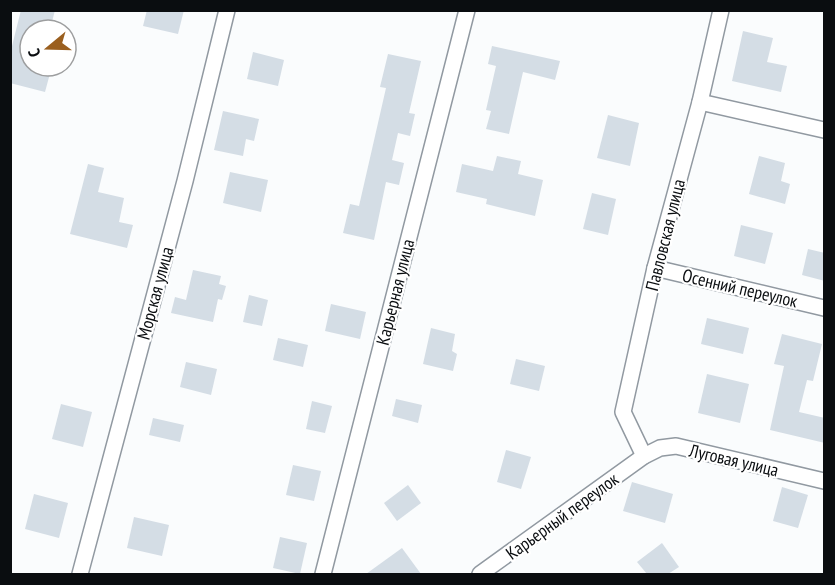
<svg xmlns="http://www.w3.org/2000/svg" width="835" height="585" viewBox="0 0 835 585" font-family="'PT Sans Narrow',sans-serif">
	<rect width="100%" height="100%" fill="#fafcfd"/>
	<g fill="#d4dde5">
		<polygon points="21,10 55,10 50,30 30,30 30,66 52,66 45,92 10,83 10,54"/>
		<polygon points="147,10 184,10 178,34 143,26"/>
		<polygon points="743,31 773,38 767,62 787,66 781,92 732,81"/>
		<polygon points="492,46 560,61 555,80 523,72 509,134 486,129 491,111 486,110 496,66 488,64"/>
		<polygon points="253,52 284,60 278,86 247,79"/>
		<polygon points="388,54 421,61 409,113 415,114 410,136 398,133 392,160 404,163 399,185 386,182 374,240 343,233 350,204 359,206 386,88 380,87"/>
		<polygon points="223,111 259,119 254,141 246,139 243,156 214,150"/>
		<polygon points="608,115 639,123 630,166 597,158"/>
		<polygon points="497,156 521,161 518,174 543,180 535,216 486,204 487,199 456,192 462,164 493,171"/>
		<polygon points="759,156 785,163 781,181 790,184 785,204 749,194"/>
		<polygon points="88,164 104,168 98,192 124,198 119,222 133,225 127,248 70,234"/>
		<polygon points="230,172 268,180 261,212 223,203"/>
		<polygon points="592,193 616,199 608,235 583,229"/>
		<polygon points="741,225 773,233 765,264 734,256"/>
		<polygon points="808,249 825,253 825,281 802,275"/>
		<polygon points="193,270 221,276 219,284 226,286 222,300 218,299 213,322 171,313 175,297 186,300"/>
		<polygon points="249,295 268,300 262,326 243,322"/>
		<polygon points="331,304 366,312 360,339 325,331"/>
		<polygon points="707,318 749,328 743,354 701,344"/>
		<polygon points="431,328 455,334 452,351 457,354 453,371 423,364"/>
		<polygon points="782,334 822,344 813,381 807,380 799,412 825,418 825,443 770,430 784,366 774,364"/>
		<polygon points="278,338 308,345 303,367 273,360"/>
		<polygon points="516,359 545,366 539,391 510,384"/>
		<polygon points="186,362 217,369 211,395 180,387"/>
		<polygon points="707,374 749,384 740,423 698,413"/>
		<polygon points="396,399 422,405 418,423 392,416"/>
		<polygon points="312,401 332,406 325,433 306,429"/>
		<polygon points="61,404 92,412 83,447 52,439"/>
		<polygon points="153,418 184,425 180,442 149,435"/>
		<polygon points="506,450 531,457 521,489 497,482"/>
		<polygon points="293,465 321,471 314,501 286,495"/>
		<polygon points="632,482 673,494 665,523 623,511"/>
		<polygon points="408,485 421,503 397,521 384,503"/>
		<polygon points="782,487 808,495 798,528 773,521"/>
		<polygon points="34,494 68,503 59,538 25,529"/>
		<polygon points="134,517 169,525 162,556 127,548"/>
		<polygon points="280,537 307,543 300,574 273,568"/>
		<polygon points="662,543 679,567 668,574 647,574 637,562"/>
		<polygon points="402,548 421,574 366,574"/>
	</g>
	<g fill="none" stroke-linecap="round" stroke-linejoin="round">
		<g stroke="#9199a1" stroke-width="18">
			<g id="street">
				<polyline points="700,102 824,130"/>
				<polyline points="655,268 824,308"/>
				<polyline points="644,456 623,412 655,268 700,102 721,10"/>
				<polyline points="80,574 185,181 227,10"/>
				<polyline points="323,574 467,10"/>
				<polyline points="480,574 644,456 660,448 676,446 824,481"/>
			</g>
		</g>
		<use href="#street" stroke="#fff" stroke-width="15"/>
	</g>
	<g text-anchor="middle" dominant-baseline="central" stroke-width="4.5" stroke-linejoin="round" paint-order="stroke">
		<g font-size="18" fill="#0a0d10" stroke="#fff">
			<text transform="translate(665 235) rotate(-76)">Павловская улица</text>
			<text transform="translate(740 288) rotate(13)">Осенний переулок</text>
			<text transform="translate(395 292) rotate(-76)">Карьерная улица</text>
			<text transform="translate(155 293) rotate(-75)">Морская улица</text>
			<text transform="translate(734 460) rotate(13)">Луговая улица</text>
			<text transform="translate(562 516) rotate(-36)">Карьерный переулок</text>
		</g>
	</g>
	<rect width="835" height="585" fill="none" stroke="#0a0d10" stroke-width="24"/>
	<g transform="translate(48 48) rotate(251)"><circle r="28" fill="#ffffff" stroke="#9d9e9f" stroke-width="1.5"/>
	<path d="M0-4.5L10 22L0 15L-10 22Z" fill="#9a5f1f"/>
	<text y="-9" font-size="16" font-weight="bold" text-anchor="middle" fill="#0a0d10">С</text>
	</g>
</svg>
